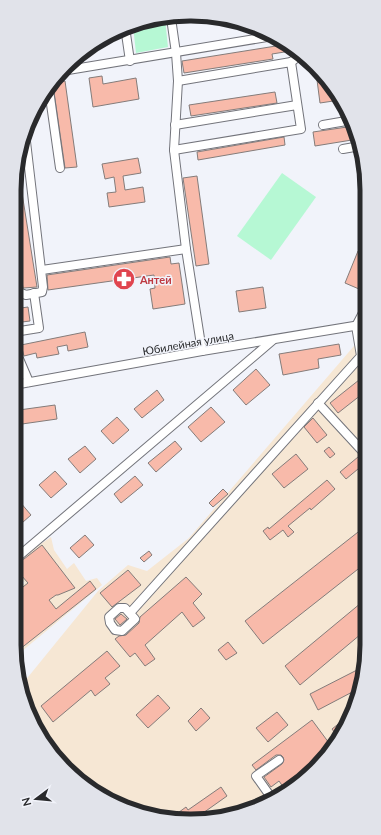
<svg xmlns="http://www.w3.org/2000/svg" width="381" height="835" viewBox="0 0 381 835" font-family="Lato,sans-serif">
	<rect width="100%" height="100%" fill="#f1f3fa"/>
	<g fill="#f6e7d4">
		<polygon points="366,332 367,645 354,712 323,761 279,797 225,818 156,818 124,805 88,786 61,764 38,724 24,682 98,591 128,565 147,571 189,538"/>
		<polygon points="51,537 54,550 67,569 74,563 86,581 97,578 102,585 16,656 14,644 14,592 25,583 14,569 14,562"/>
	</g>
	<g fill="#b6f8d4">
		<polygon points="165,19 168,47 136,53 133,26"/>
		<polygon points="282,173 316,197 271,260 237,236"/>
	</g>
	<g fill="#f8baaa" stroke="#847c7a">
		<polygon points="279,39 297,50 272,54 273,59 184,73 182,61 276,46 275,41"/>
		<polygon points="102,76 103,84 136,78 139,99 93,107 89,78"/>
		<polygon points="326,79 330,83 340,100 320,103 317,80"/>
		<polygon points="65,81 77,167 65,168 53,85 54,83"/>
		<polygon points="275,92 277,103 191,116 189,105"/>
		<polygon points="354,126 358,139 315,146 313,132"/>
		<polygon points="284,137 285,145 198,160 197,152"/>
		<polygon points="138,158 141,173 123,176 125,190 143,187 145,202 109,207 107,193 116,192 114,177 105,179 102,164"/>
		<polygon points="18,168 37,287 24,288 23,288 14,229 14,190"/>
		<polygon points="197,176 209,264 196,266 183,178"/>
		<polygon points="358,251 366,254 366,273 359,289 345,283"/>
		<polygon points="170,257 171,264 179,263 185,304 153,309 150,289 155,288 154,275 48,290 47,275"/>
		<polygon points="263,287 266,308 239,312 236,291"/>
		<polygon points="28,307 30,321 14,323 14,309"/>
		<polygon points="85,332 88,347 68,351 67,345 57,347 59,354 37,358 36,353 24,356 21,345"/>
		<polygon points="339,344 341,355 318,359 319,368 283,375 279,354"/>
		<polygon points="256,369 270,385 246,405 233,390"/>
		<polygon points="359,380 366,391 338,413 330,403"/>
		<polygon points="157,390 164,400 142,418 134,409"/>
		<polygon points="55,405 57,419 22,424 19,410"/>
		<polygon points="211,407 225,422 201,442 188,427"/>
		<polygon points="117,417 129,430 113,444 101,431"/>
		<polygon points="313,418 327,435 317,443 304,427"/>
		<polygon points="175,441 182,449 156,472 148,463"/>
		<polygon points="85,446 96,459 80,473 68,459"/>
		<polygon points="329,447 335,454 330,458 324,451"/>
		<polygon points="296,454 308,469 284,488 272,474"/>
		<polygon points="358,457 364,464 346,479 340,472"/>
		<polygon points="55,471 67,484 51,498 39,485"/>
		<polygon points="135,476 143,485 121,503 114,494"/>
		<polygon points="327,480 335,489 311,510 310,508 288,526 294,532 288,537 283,530 270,540 263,531 268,527 269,529"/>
		<polygon points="223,489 228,494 213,507 209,503"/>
		<polygon points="20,502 31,515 14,530 14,507"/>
		<polygon points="367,525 367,562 263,644 245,621"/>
		<polygon points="85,535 94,545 79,558 70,548"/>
		<polygon points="42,545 75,588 58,595 56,595 49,600 56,609 90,581 96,589 15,653 14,644 14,594 28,583 14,567 14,563 24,559"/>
		<polygon points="149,551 152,555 144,562 140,558"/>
		<polygon points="128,570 141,585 112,607 100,593"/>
		<polygon points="186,577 202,594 193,603 205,618 193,627 182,612 145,645 155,659 145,666 135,653 130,657 115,639 119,636 126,635 139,623 140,617"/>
		<polygon points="367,598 367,629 300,685 285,666"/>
		<polygon points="121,614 127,619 120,625 115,619"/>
		<polygon points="228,642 237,653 226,660 218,650"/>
		<polygon points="107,651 120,666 105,678 110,684 95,696 91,690 53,722 41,706"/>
		<polygon points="357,670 360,678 358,689 318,710 310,694"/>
		<polygon points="158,695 170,708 148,728 136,715"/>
		<polygon points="201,708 210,718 196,731 188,721"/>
		<polygon points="277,712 288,725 268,742 256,728"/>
		<polygon points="352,713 353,713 338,737 332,729"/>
		<polygon points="312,720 329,743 326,745 330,750 323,761 286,791 279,781 271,787 264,777 282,764 284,760 283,757 281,755 276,755 256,770 252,765"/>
		<polygon points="221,787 227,796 196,818 171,818 186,807 188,810"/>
	</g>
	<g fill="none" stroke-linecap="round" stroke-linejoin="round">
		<g stroke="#73747b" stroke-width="10">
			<g id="minor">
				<polyline points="171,18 176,53 178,81 174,150 186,249 202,351"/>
				<polyline points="125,27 130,61"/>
				<polyline points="291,62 302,54"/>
				<polyline points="62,71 273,36"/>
				<polyline points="319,75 322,74"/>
				<polyline points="49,90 60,168"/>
				<polyline points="175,125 297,105"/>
				<polyline points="323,125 352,120"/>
				<polyline points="343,149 360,146"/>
				<polyline points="174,150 301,129 291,62 178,81"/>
				<polyline points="42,270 186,249"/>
				<polyline points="14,291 16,291 26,295 42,292 43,287 25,133"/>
				<polyline points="14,332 39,328 34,293"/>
				<polyline points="14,347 29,382"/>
				<polyline points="14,385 202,351 366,324"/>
				<polyline points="318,403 366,455"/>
				<polyline points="20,555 273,340"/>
				<polygon points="119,608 125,608 135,619 122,631 115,630 110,623 109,617"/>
				<polyline points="130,613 361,356 356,326 366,307"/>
				<polyline points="273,800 256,776 279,760"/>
			</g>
		</g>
		<use href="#minor" stroke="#fff" stroke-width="8"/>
	</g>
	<defs>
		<g id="pharmacy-disc" transform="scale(1.15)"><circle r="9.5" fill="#e0444e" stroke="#f1f3fa"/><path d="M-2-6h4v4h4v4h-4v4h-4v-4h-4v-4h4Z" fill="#fff"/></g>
	</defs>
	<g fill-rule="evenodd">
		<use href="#pharmacy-disc" x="124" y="279"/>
	</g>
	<g text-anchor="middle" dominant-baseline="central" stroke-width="3" stroke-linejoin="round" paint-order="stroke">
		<g font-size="11" font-weight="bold" fill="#be3a42" stroke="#f1f3fa" text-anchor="start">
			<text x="140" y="279">Антей</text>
		</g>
		<g font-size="11" fill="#292a2c" stroke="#f1f3fa">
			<text transform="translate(188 343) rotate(-10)">Юбилейная улица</text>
		</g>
	</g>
	<path d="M0 0H381V835H0ZM190 21H191A169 169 0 0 1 360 190V645A169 169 0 0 1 191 814H190A169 169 0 0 1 21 645V190A169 169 0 0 1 190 21Z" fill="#e1e3ea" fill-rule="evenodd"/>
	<path fill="none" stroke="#292a2c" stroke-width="5" d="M190 21H191A169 169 0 0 1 360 190V645A169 169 0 0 1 191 814H190A169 169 0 0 1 21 645V190A169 169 0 0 1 190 21Z"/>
	<g transform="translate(36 799) rotate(254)" stroke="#f1f3fa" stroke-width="3" paint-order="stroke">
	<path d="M0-3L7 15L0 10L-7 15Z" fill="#292a2c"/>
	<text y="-6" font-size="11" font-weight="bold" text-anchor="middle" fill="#292a2c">N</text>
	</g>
</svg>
